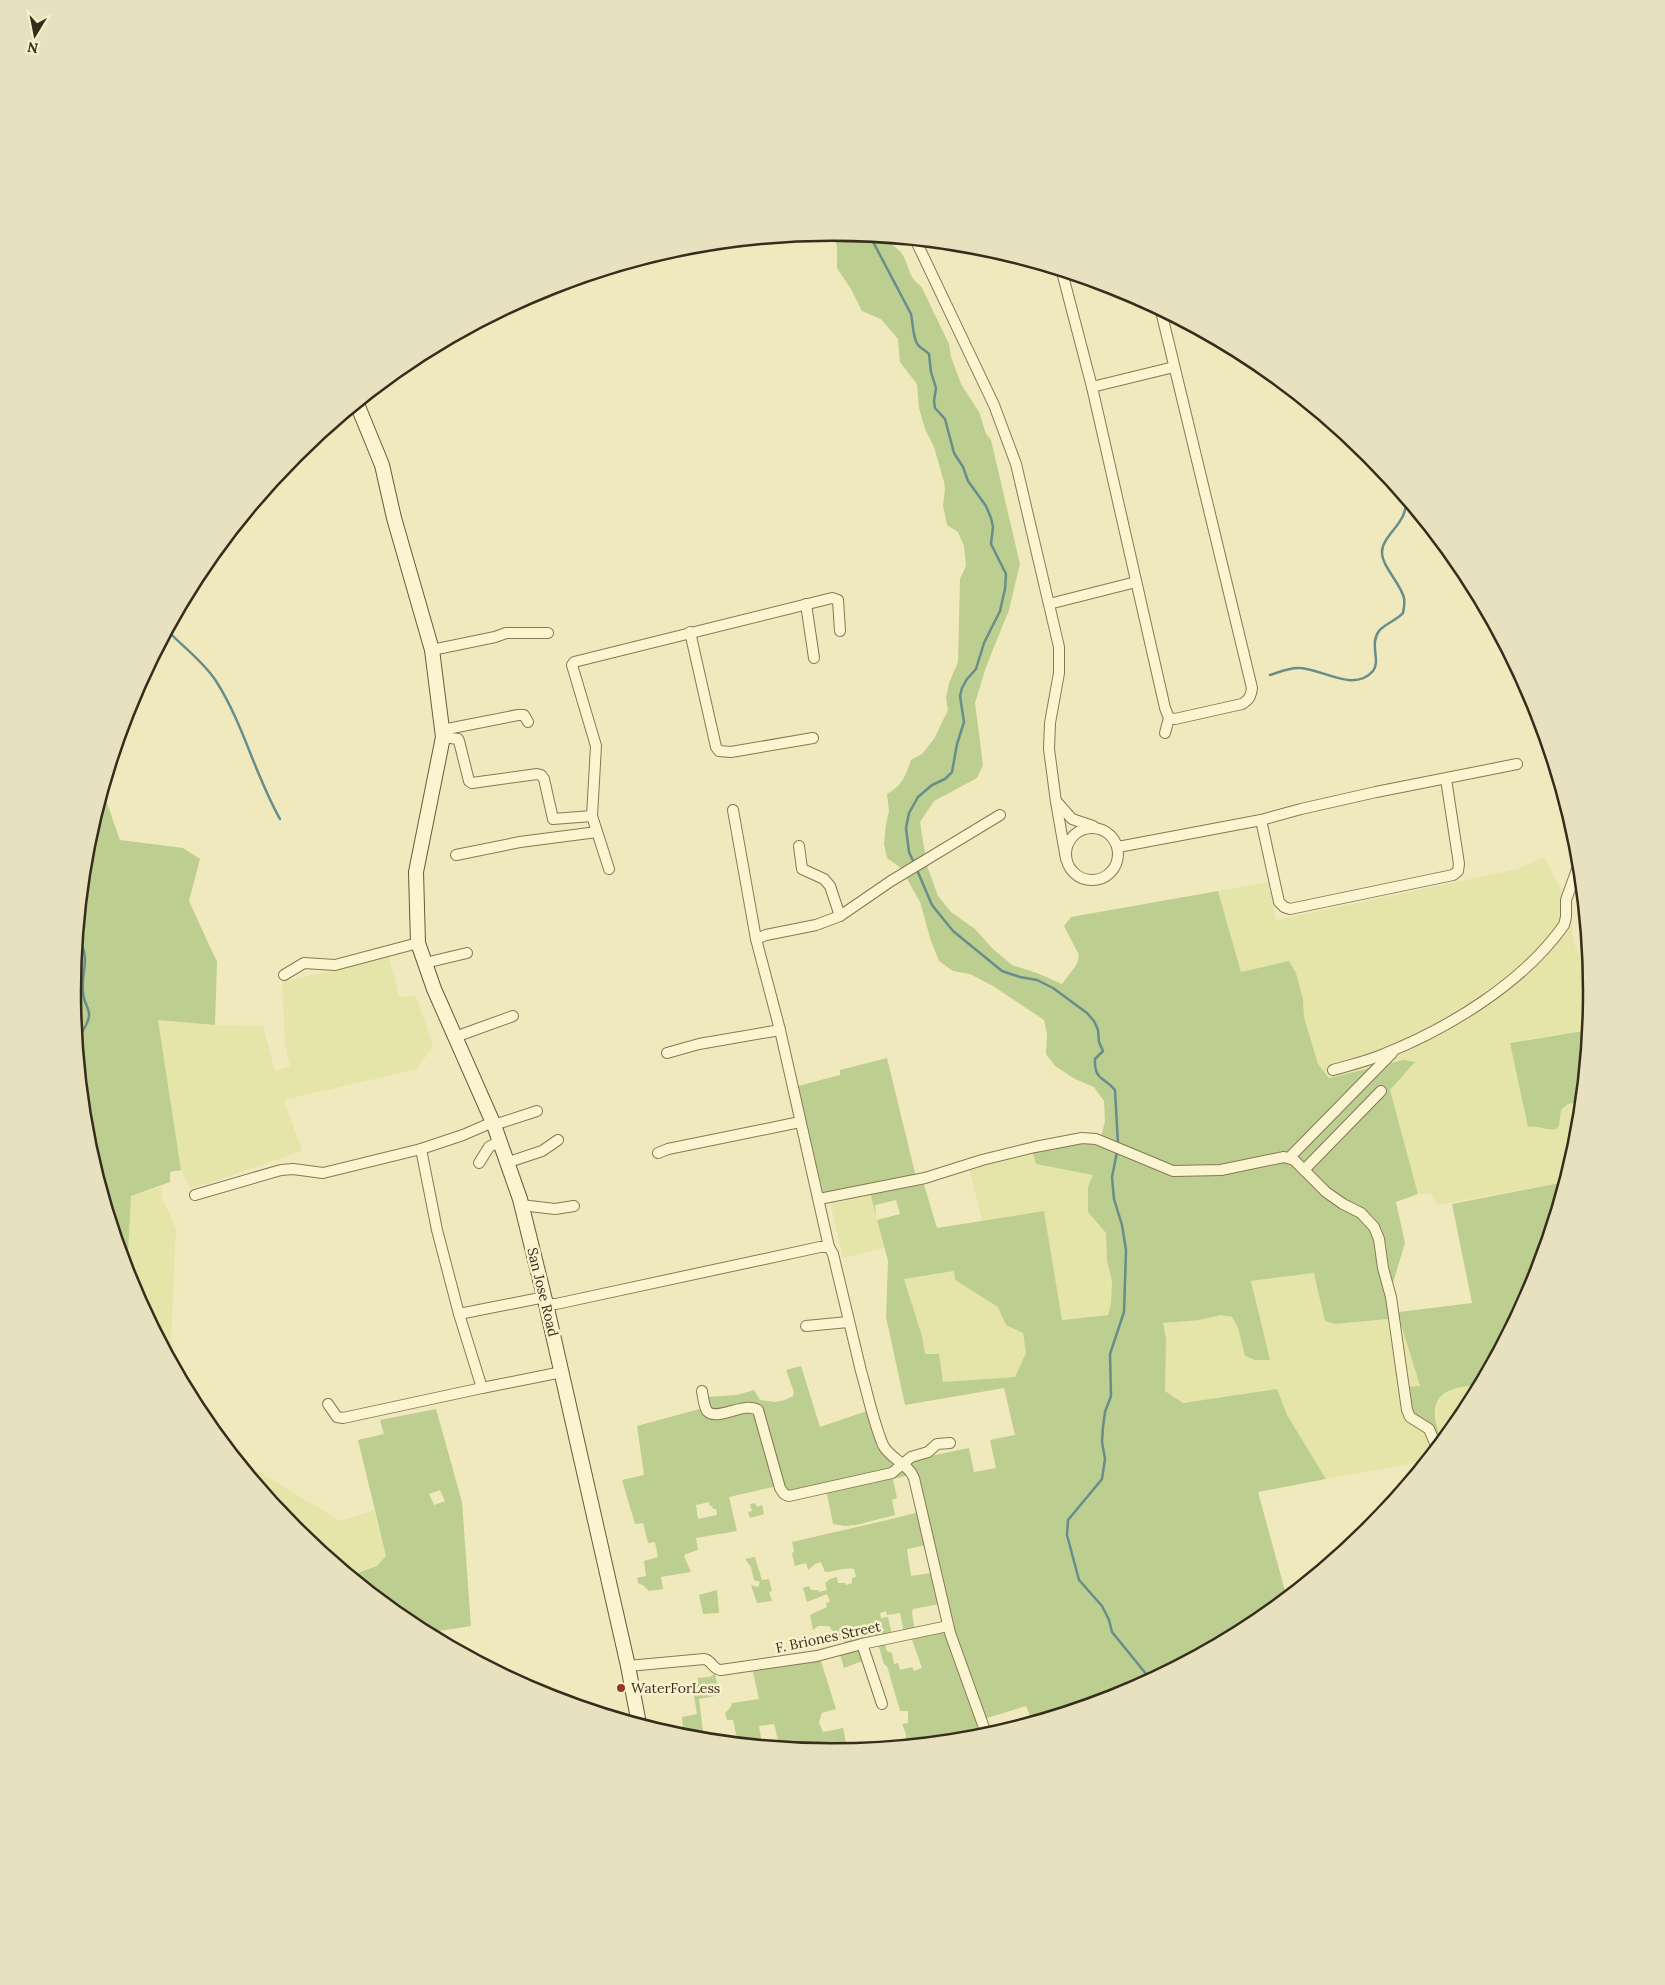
<svg xmlns="http://www.w3.org/2000/svg" width="1665" height="1985" viewBox="0 0 1665 1985" font-family="Lora,serif">
	<rect width="100%" height="100%" fill="#f0e9bd"/>
	<g fill="#e5e5aa">
		<polygon points="1544,857 1572,911 1572,932 1576,949 1590,971 1592,993 1589,1030 1510,1042 1536,1125 1551,1130 1559,1125 1561,1110 1568,1104 1582,1102 1578,1141 1565,1182 1438,1205 1430,1193 1418,1194 1390,1090 1414,1062 1404,1061 1329,1078 1318,1064 1304,1017 1303,999 1296,973 1289,962 1241,972 1218,891 1268,882 1276,920 1518,869"/>
		<polygon points="389,957 399,997 416,996 433,1046 417,1069 284,1100 302,1151 191,1189 181,1170 158,1020 215,1025 263,1026 275,1071 290,1066 285,1043 282,982"/>
		<polygon points="1033,1153 1037,1164 1093,1174 1088,1211 1106,1233 1107,1261 1112,1281 1111,1303 1108,1315 1062,1320 1044,1211 982,1221 969,1169"/>
		<polygon points="161,1187 162,1198 176,1229 171,1338 174,1354 183,1380 199,1405 201,1416 130,1283 127,1272 131,1196"/>
		<polygon points="870,1192 884,1248 843,1258 830,1201"/>
		<polygon points="954,1271 955,1280 998,1307 1006,1325 1023,1333 1026,1353 1016,1377 943,1382 939,1354 925,1354 922,1336 904,1279"/>
		<polygon points="1315,1273 1335,1324 1399,1318 1420,1387 1413,1416 1424,1419 1429,1424 1440,1445 1427,1461 1326,1479 1287,1415 1277,1389 1183,1403 1165,1391 1163,1323 1200,1320 1221,1315 1232,1317 1238,1328 1243,1348 1269,1360 1251,1281"/>
		<polygon points="1480,1385 1464,1415 1442,1442 1437,1430 1436,1404 1443,1394 1454,1387"/>
		<polygon points="236,1458 340,1521 374,1510 386,1557 377,1566 360,1572 355,1579 295,1530"/>
	</g>
	<g fill="#bdce91" fill-rule="evenodd">
		<path d="M834 233 889 238C893 249 897 246 902 254 909 265 909 279 921 286L949 344 951 357 961 384 979 412 986 434 991 440 1020 564 1009 610 986 667 975 703 983 765 977 778 934 801 920 822 927 866 938 896 951 912 975 929 992 948 1012 965 1037 973 1062 984 1077 964 1079 955 1064 926 1071 917 1218 891 1241 972 1289 961 1296 973 1303 999 1304 1017 1318 1064 1329 1078 1404 1060 1415 1062 1390 1090 1418 1194 1396 1202 1405 1243 1392 1286 1399 1312 1472 1303 1452 1204 1565 1182 1535 1284 1480 1385C1437 1387 1426 1401 1442 1442L1440 1445C1432 1430 1430 1421 1413 1416L1407 1391 1409 1387 1420 1386 1399 1318 1335 1324 1325 1321 1314 1273 1251 1281 1270 1360H1255L1245 1356 1238 1328 1232 1317 1221 1315 1200 1320 1163 1323 1166 1339 1165 1391 1183 1403 1277 1389 1287 1415 1326 1479 1258 1492 1287 1598 1254 1625 1123 1695 1033 1722 1026 1706 984 1719 960 1652 910 1464 911 1460 969 1448 974 1472 996 1468 990 1440 1015 1435 1004 1388 905 1405 886 1317 888 1261 877 1220 900 1214 896 1200 875 1205 876 1216 870 1192 923 1181 937 1228 1044 1211 1062 1320 1108 1315 1111 1303 1112 1281 1107 1261 1106 1233 1088 1212V1187L1093 1175 1036 1164 1033 1153 1081 1142 1099 1145 1105 1121 1104 1101 1094 1087 1075 1079 1055 1066 1046 1054 1047 1034 1044 1020 993 986 970 974 953 971 939 961 931 941 920 902 901 868 887 858 884 844 886 824 889 811 887 794C902 786 906 775 911 760L922 754 934 739 948 710 946 698 949 683 958 662 960 579 966 566 964 546 958 532 947 525 943 506 945 489 944 482 934 447 925 429 919 408 917 384 900 362 898 339 881 319 862 311 851 289 837 268V247ZM954 1271 955 1280 998 1307 1006 1325 1023 1333 1026 1353 1015 1377 943 1382 939 1354H925L922 1336 904 1279Z"/>
		<polygon points="103,792 120,840 183,848 200,859 189,901 217,962 215,1025 158,1020 181,1170 170,1172 170,1182 131,1196 127,1272 87,1140 73,992 87,844"/>
		<path d="M1589 1030 1582 1102 1568 1104 1561 1110 1559 1126 1556 1129C1546 1131 1538 1125 1528 1127L1510 1043Z"/>
		<polygon points="887,1058 916,1177 823,1193 798,1086 840,1075 840,1070"/>
		<polygon points="801,1366 820,1427 867,1411 895,1462 896,1467 786,1493 762,1412 711,1411 705,1397 737,1395 754,1390 760,1400 776,1402 785,1400 793,1396 794,1392 786,1370"/>
		<path d="M703 1408 705 1411H744L757 1414 777 1486 729 1497 737 1531 696 1538 698 1550 686 1554 684 1556 691 1572 661 1577 663 1589 649 1591 644 1586 638 1583 637 1578 646 1576 644 1561 658 1557 655 1542 648 1543 643 1523 635 1524 622 1480 644 1475 637 1426ZM709 1502 710 1506H712L713 1509H716L717 1515 698 1519 696 1505Z"/>
		<path d="M436 1409 462 1502 471 1626 427 1633 410 1624 355 1579 360 1572 377 1566 386 1556 358 1440 384 1434 380 1420ZM440 1490 445 1501 434 1505 429 1494Z"/>
		<polygon points="902,1470 910,1475 893,1479 897,1498 892,1500 895,1515 856,1525 845,1526 833,1524 826,1489"/>
		<polygon points="755,1503 757,1507 762,1505 764,1514 750,1518 748,1512 752,1511 750,1504"/>
		<path d="M919 1512 927 1545 907 1549 911 1576 932 1573 939 1604 913 1609 912 1613 915 1631 904 1633 900 1613 887 1615 886 1611 880 1613 881 1618 888 1617 892 1635 847 1644 839 1639 829 1626H818L813 1630 810 1615 827 1607 826 1603 830 1602 827 1594 807 1602 803 1588 809 1586 811 1590H818L819 1592 827 1590 825 1583 830 1579 837 1577 838 1583H845L846 1585 852 1583V1578L856 1577 854 1569C846 1567 834 1572 825 1572L821 1562 815 1564 808 1570 806 1563 795 1566 792 1554 794 1551 792 1542C834 1532 877 1523 919 1512Z"/>
		<polygon points="755,1557 762,1580 769,1579 772,1591 769,1592 772,1601 757,1603 751,1585 758,1587 760,1582 754,1580 751,1567 745,1559"/>
		<polygon points="717,1590 719,1613 703,1614 699,1595"/>
		<polygon points="946,1631 982,1737 906,1745 906,1734 902,1724 908,1723 908,1711 900,1711 887,1666 884,1664 878,1644 884,1642 887,1651 892,1653 894,1664 898,1663 900,1670 912,1667 914,1671 922,1668 911,1637"/>
		<polygon points="858,1646 865,1660 844,1668 839,1651"/>
		<path d="M820 1658 836 1709 822 1713 819 1722 823 1732 843 1728 846 1742V1751L832 1752 738 1743 733 1720H727L725 1713 730 1708 732 1703 759 1699 752 1668ZM774 1724 779 1744 765 1746 762 1744 759 1726Z"/>
		<polygon points="715,1674 720,1695 699,1699 703,1731 691,1732 691,1739 673,1734 683,1729 682,1717 697,1714 693,1689 696,1688 695,1681 698,1681 698,1678 709,1677"/>
	</g>
	<g fill="none" stroke-linecap="round" stroke-linejoin="round">
		<g stroke="#688e8b" stroke-width="2.5">
			<path d="M870 236 911 314C913 323 913 341 919 346 922 349 926 351 929 354L931 372 936 388 934 401 935 408 945 419 954 453 963 467 968 481 986 506 991 518 993 527 991 544 1006 574 1005 589 1000 611 984 643 976 669 967 679 962 688 960 696 964 722 957 744 952 772 945 779 932 785 918 797 909 813 906 828 909 852 914 863"/>
			<path d="M1353 441C1356 460 1372 467 1386 475"/>
			<path d="M168 631C184 648 203 661 216 681 243 723 255 775 280 819"/>
			<path d="M1270 675C1280 672 1290 667 1300 668 1323 669 1354 693 1373 671 1381 661 1369 644 1379 631 1383 625 1397 620 1403 613 1404 608 1405 602 1404 598 1400 582 1382 567 1382 552 1382 534 1411 522 1405 497"/>
			<path d="M917 870 932 905 953 931 1002 971 1020 977 1037 980 1053 988 1087 1013 1094 1021 1098 1030 1099 1042 1103 1051 1095 1059C1094 1081 1105 1077 1115 1090L1118 1144"/>
			<path d="M77 1040C81 1032 88 1026 89 1016 90 1010 85 1004 84 998 78 974 93 963 78 937"/>
			<polyline points="1117,1152 1112,1177 1114,1199 1122,1225 1126,1250 1124,1312 1110,1354 1111,1396 1105,1412 1103,1427 1102,1442 1105,1459 1102,1479 1068,1520 1067,1535 1079,1580 1102,1606 1109,1620 1112,1632 1151,1680"/>
		</g>
		<g stroke="#887855" stroke-width="12">
			<g id="street">
				<polyline points="916,241 994,405 1016,464 1059,647 1059,673 1050,723 1049,749 1056,802 1066,859"/>
				<path d="M1062 272 1092 387 1165 708 1169 718 1175 719 1242 704C1249 700 1251 696 1252 688L1161 311"/>
				<polyline points="1092,387 1174,367"/>
				<polyline points="806,604 814,658"/>
				<polyline points="1049,604 1136,582"/>
				<polyline points="690,632 716,747 719,751 731,752 813,738"/>
				<polyline points="432,650 495,637 506,633 548,633"/>
				<polyline points="442,730 518,715 524,715 528,722"/>
				<polyline points="1165,733 1169,718"/>
				<polyline points="443,737 458,739 459,741 469,781 472,783 537,774 541,775 544,779 553,819 592,816"/>
				<polyline points="1057,802 1072,819 1093,826"/>
				<polyline points="733,810 756,939"/>
				<polyline points="1261,820 1279,902 1284,907 1290,909 1453,875 1458,871 1459,864 1446,779"/>
				<circle cx="1092" cy="854" r="26"/>
				<polyline points="799,846 802,869 824,879 830,886 840,916"/>
				<polyline points="1118,847 1261,820 1301,809 1376,792 1517,764"/>
				<polyline points="456,855 520,842 597,832"/>
				<polyline points="609,869 592,816 596,746 572,665 574,662 832,598 838,600 840,631"/>
				<polyline points="425,963 467,953"/>
				<polyline points="284,975 304,963 335,965 418,943"/>
				<polyline points="455,1037 513,1016"/>
				<polyline points="667,1053 699,1044 780,1030"/>
				<path d="M1333 1070C1350 1065 1368 1061 1384 1054 1449 1028 1523 983 1564 925L1566 917V900L1580 861"/>
				<polyline points="494,1125 537,1111"/>
				<polyline points="421,1149 437,1230 459,1314 482,1388 562,1372"/>
				<polyline points="658,1153 668,1149 800,1122"/>
				<polyline points="1289,1158 1392,1053"/>
				<polyline points="479,1163 489,1147 500,1141"/>
				<polyline points="506,1163 542,1151 558,1140"/>
				<polyline points="1304,1170 1381,1091"/>
				<polyline points="195,1195 281,1170 293,1169 323,1173 421,1149 463,1135 493,1122"/>
				<polyline points="819,1199 925,1178 982,1160 1035,1147 1082,1138 1096,1139 1173,1171 1221,1170 1284,1157 1294,1160 1326,1192 1343,1204 1361,1213 1374,1227 1379,1239 1383,1268 1391,1297 1407,1410 1410,1417 1429,1429 1437,1448"/>
				<polyline points="521,1205 555,1209 574,1206"/>
				<polyline points="546,1304 556,1304 820,1247 829,1247"/>
				<polyline points="459,1314 545,1297"/>
				<polyline points="806,1326 848,1322"/>
				<path d="M702 1391C703 1397 704 1406 707 1411 717 1422 744 1401 758 1410L780 1488 784 1494 789 1496 892 1473 911 1457 928 1452 937 1444 950 1443"/>
				<polyline points="328,1404 337,1417 343,1418 482,1388"/>
				<polyline points="862,1644 882,1704"/>
				<path d="M628 1666 704 1659C712 1660 713 1670 721 1670L817 1656 862 1644 948 1626"/>
				<path d="M987 1736 950 1633 914 1478C908 1463 890 1459 883 1445 873 1421 868 1395 861 1371 852 1332 842 1293 833 1254L829 1247 780 1030 756 939 766 935 816 925 840 916 891 881 1000 815"/>
			</g>
		</g>
		<g stroke="#6a5939" stroke-width="16">
			<polyline id="secondary" points="357,404 382,465 394,518 432,650 443,737 416,872 418,943 434,989 494,1125 520,1199 546,1304 628,1666 639,1724"/>
		</g>
		<use href="#street" stroke="#faf4d0" stroke-width="10"/>
		<use href="#secondary" stroke="#faf4d0" stroke-width="14"/>
	</g>
	<circle fill="#9a3523" stroke="#f7f1cd" stroke-width="2" cx="621" cy="1688" r="5"/>
	<g text-anchor="middle" dominant-baseline="central" stroke-width="5" stroke-linejoin="round" paint-order="stroke">
		<g font-size="14" fill="#362d1b" stroke="#f7f1cd">
			<text transform="translate(543 1292) rotate(76)">San Jose Road</text>
			<text transform="translate(828 1637) rotate(-12)">F. Briones Street</text>
		</g>
		<g font-size="14" fill="#362d1b" stroke="#f7f1cd" text-anchor="start">
			<text x="631" y="1688">WaterForLess</text>
		</g>
	</g>
	<path d="M0 0H1665V1985H0ZM81 992a751 751 0 1 1 1502 0a751 751 0 1 1-1502 0Z" fill="#e8e1bf" fill-rule="evenodd"/>
	<path fill="none" stroke="#362d1b" stroke-width="2.5" d="M81 992a751 751 0 1 1 1502 0a751 751 0 1 1-1502 0Z"/>
	<g transform="translate(35 35) rotate(190)" stroke="#f7f1cd" stroke-width="4" paint-order="stroke">
	<path d="M0-4L9 19L0 12L-9 19Z" fill="#362d1b"/>
	<text y="-8" font-size="14" font-weight="bold" text-anchor="middle" fill="#362d1b">N</text>
	</g>
</svg>
